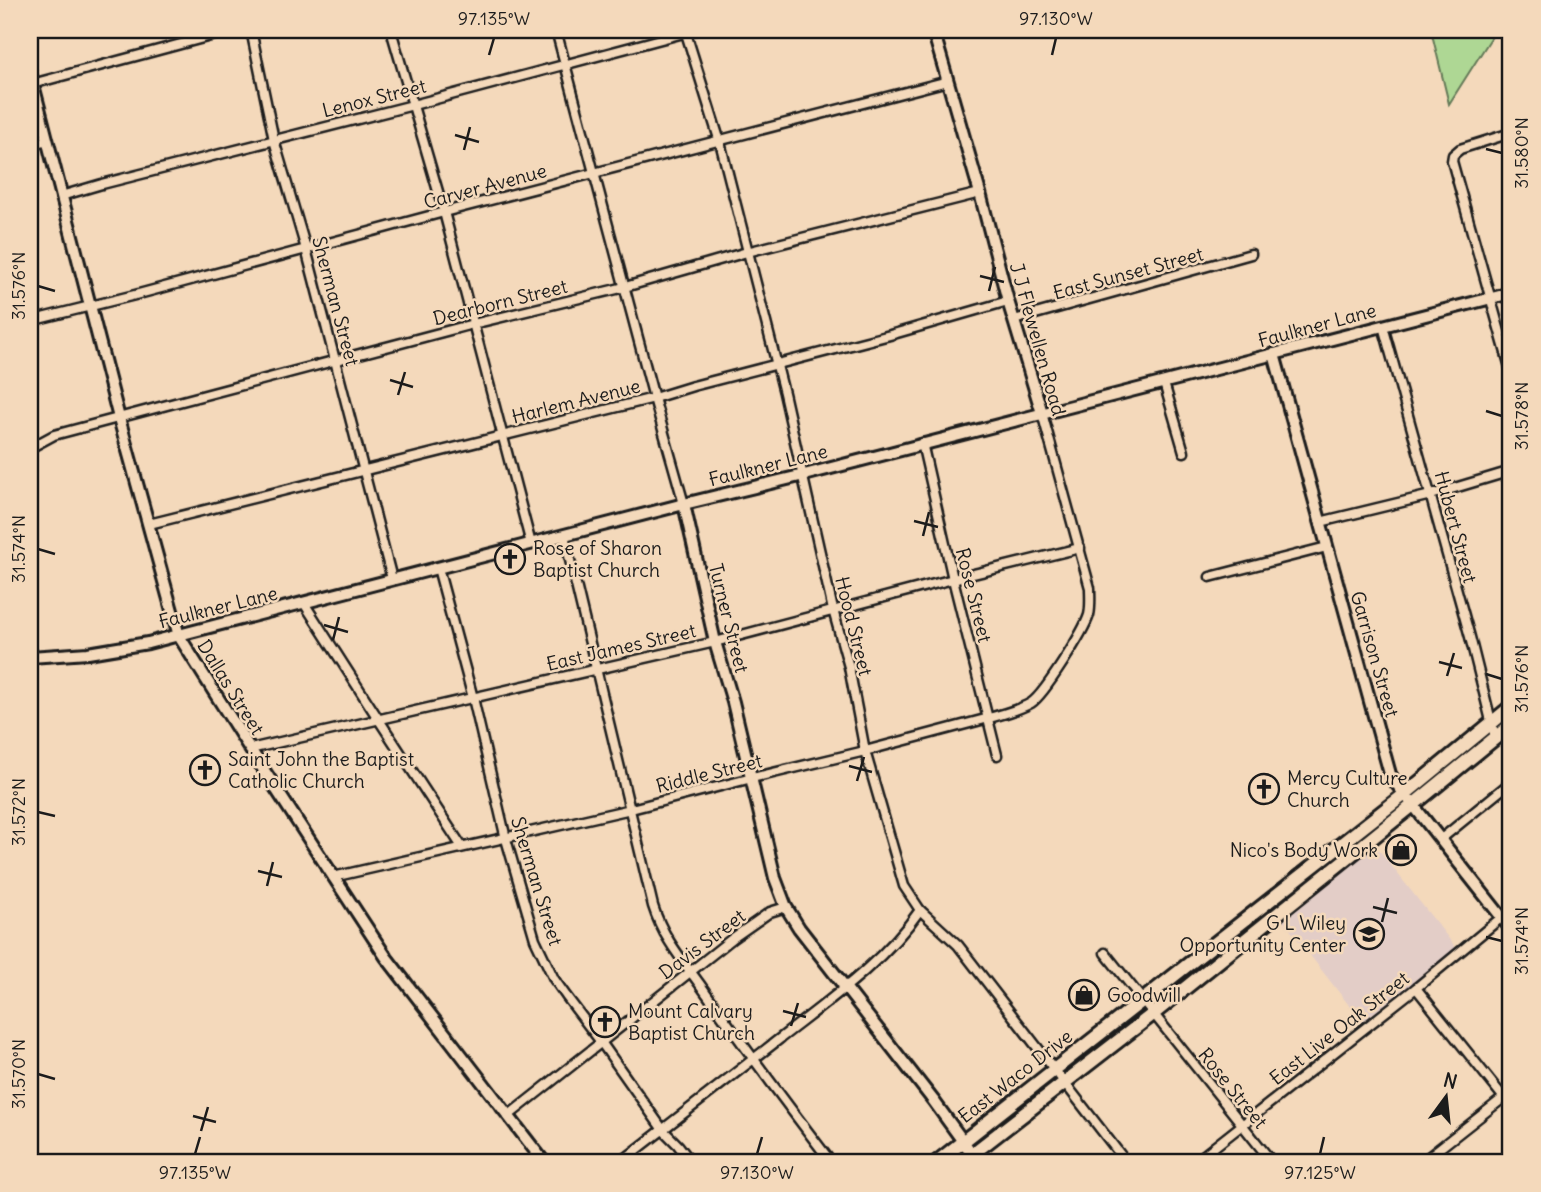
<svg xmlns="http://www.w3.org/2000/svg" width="1541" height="1192" viewBox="0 0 1541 1192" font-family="Delius,sans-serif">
	<rect width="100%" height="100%" fill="#f4d9bb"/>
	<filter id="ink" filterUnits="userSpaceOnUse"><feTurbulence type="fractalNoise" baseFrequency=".0143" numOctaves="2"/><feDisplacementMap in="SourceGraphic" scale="14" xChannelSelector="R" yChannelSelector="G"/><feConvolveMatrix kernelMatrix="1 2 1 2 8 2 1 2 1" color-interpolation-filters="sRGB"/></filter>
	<g filter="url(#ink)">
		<polygon fill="#e3cdc7" points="1375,845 1457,949 1362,1022 1281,918"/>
		<polygon fill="#aed794" stroke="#657a58" stroke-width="2" points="1431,30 1496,30 1449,104"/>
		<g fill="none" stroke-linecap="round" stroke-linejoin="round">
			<g stroke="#1c1c1c" stroke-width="13">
				<g id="street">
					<polyline points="251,30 274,140 306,249 392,579"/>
					<polyline points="391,30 444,212 531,544"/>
					<polyline points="556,30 654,398 684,504"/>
					<polyline points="685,30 720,142 784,393 833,610 849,667 865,751 904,886 920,910 958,945 1126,1162"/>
					<polyline points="32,84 233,30"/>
					<polyline points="1511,133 1460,149 1453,155 1452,161 1511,371"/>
					<polyline points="30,145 47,140"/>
					<polyline points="61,196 102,184 413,105 695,30"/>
					<polyline points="1014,320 1251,254"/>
					<polyline points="30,321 135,295 444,212 948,81"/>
					<polyline points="1383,326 1470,637 1495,737"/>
					<polyline points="1164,383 1184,452"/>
					<polyline points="922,443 953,579 997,755"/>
					<polyline points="30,448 54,435 167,405 473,324 625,287 747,252 980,193"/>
					<polyline points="1320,522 1431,495 1511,471"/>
					<polyline points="149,524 654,398 693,386 890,335 1008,301"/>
					<path d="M564 535 653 906C664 941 686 964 706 993 747 1051 789 1107 831 1162"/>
					<polyline points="438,568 473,698 506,839 535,939 554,979 566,996 601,1042 663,1130 678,1145 691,1162"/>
					<polyline points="1210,577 1327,547"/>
					<polyline points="304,603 379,720 462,847"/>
					<polyline points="250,749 715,642 953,579 1080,548"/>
					<polyline points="1441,839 1511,782"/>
					<path d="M333 877 631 809 752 778 865 751 989 718C1003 714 1019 710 1031 703 1044 695 1084 631 1089 615 1091 607 1090 596 1090 588L1042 413"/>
					<polyline points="1105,953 1272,1162"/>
					<polyline points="1416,988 1504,1098"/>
					<polyline points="508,1116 733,938 770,912 786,907"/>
					<path d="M621 1162C673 1122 725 1081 778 1040 828 1001 883 963 920 910"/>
					<polyline points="1195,1162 1416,988 1502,917"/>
					<polyline points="1422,1162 1511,1092"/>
				</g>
			</g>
			<g stroke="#1c1c1c" stroke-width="16">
				<g id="secondary">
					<polyline points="933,30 980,193 1008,301 1042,413"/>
					<polyline points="30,73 119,418 179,636 250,749 386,957 544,1162"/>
					<polyline points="1274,354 1390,774 1395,782 1511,929"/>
					<polyline points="684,504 715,642 733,702 775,878 786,907 799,928 933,1100 978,1162"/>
					<polyline points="30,657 88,653 148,643 684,504 804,475 1511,293"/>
					<polyline points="30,1149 35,1162"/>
				</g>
			</g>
			<g stroke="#1c1c1c" stroke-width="18">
				<g id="primary">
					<polyline points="937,1162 1405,794 1511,707"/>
					<polyline points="962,1162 1153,1014 1413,805 1511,725"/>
				</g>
			</g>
			<use href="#street" stroke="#f4d9bb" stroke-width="8"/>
			<use href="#secondary" stroke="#f4d9bb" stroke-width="10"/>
			<use href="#primary" stroke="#f4d9bb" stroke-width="12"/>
		</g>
	</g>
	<path fill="none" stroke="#1c1c1c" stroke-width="2.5" d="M489 55 494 38M1052 55 1056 38M455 135 479 142M1486 149 1502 153M464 150 470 127M980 276 1004 282M38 286 55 291M989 291 995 267M390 380 413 387M398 395 405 372M1486 411 1502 416M914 521 938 527M923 536 929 512M38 549 55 554M324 625 348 632M333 640 339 617M1439 662 1462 668M1486 674 1502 679M1447 676 1454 653M849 766 872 772M857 781 864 757M38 812 55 816M258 871 282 877M267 886 273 862M1373 907 1397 913M1382 922 1388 898M1486 937 1502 941M783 1011 806 1017M791 1026 798 1003M38 1074 55 1079M193 1116 216 1122M201 1131 208 1107M195 1154 200 1137M757 1154 762 1137M1320 1154 1324 1137"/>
	<defs>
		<g id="church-ring" transform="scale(1.575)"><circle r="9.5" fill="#f4d9bb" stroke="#1c1c1c" stroke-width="1.5"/><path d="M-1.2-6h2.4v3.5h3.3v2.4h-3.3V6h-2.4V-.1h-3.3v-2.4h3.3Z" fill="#1c1c1c"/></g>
		<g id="shop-ring" transform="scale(1.575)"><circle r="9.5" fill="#f4d9bb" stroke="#1c1c1c" stroke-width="1.5"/><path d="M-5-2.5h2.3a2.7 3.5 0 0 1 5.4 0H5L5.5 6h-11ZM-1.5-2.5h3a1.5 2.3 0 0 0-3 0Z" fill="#1c1c1c"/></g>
		<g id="school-ring" transform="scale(1.575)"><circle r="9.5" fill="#f4d9bb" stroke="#1c1c1c" stroke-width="1.5"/><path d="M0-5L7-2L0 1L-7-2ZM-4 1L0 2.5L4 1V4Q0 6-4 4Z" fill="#1c1c1c"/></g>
	</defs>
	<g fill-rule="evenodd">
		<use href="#church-ring" x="510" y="559"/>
		<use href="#church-ring" x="205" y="770"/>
		<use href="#church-ring" x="1264" y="789"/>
		<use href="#shop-ring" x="1401" y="850"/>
		<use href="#school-ring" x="1369" y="934"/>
		<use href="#shop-ring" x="1084" y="995"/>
		<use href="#church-ring" x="605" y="1022"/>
	</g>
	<g text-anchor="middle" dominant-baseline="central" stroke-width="5" stroke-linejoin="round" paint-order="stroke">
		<g font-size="19" fill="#1c1c1c" stroke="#f4d9bb">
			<text transform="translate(374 98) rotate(-14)">Lenox Street</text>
			<text transform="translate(485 186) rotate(-15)">Carver Avenue</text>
			<text transform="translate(1128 273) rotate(-15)">East Sunset Street</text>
			<text transform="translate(336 301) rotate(75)">Sherman Street</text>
			<text transform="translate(500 302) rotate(-14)">Dearborn Street</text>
			<text transform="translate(1317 325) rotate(-15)">Faulkner Lane</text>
			<text transform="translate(1038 339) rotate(74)">J J Flewellen Road</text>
			<text transform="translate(576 401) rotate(-14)">Harlem Avenue</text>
			<text transform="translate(768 465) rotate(-14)">Faulkner Lane</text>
			<text transform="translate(1456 527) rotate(75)">Hubert Street</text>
			<text transform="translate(974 595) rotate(76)">Rose Street</text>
			<text transform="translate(218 607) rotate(-14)">Faulkner Lane</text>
			<text transform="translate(729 618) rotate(76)">Turner Street</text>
			<text transform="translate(854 626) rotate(76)">Hood Street</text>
			<text transform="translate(621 647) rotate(-13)">East James Street</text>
			<text transform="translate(1375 654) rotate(74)">Garrison Street</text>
			<text transform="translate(231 687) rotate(58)">Dallas Street</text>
			<text transform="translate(709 773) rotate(-14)">Riddle Street</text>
			<text transform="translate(537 881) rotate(73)">Sherman Street</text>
			<text transform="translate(702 944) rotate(-37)">Davis Street</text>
			<text transform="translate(1339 1028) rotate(-38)">East Live Oak Street</text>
			<text transform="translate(1015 1076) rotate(-38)">East Waco Drive</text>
			<text transform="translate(1233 1088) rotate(51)">Rose Street</text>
		</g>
		<g font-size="19" fill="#1c1c1c" stroke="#f4d9bb" text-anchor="start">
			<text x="533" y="548">Rose of Sharon<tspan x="533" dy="22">Baptist Church</tspan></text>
			<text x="228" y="759">Saint John the Baptist<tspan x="228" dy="22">Catholic Church</tspan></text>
			<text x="1287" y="778">Mercy Culture<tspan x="1287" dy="22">Church</tspan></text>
			<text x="1378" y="850" text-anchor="end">Nico's Body Work</text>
			<text x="1346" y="923" text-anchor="end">G L Wiley<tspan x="1346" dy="22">Opportunity Center</tspan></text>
			<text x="1107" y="995">Goodwill</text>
			<text x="628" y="1011">Mount Calvary<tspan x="628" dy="22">Baptist Church</tspan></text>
		</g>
	</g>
	<rect width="1541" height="1192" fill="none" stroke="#f4d9bb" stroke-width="77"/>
	<g transform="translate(1446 1097) rotate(15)" stroke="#f4d9bb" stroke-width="5" paint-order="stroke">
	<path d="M0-5L12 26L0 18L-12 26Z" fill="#1c1c1c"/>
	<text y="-10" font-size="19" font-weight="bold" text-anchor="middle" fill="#1c1c1c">N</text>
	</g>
	<rect x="38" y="38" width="1464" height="1116" fill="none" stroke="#1c1c1c" stroke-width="2.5"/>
	<g font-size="18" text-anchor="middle" fill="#1c1c1c">
		<text x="494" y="25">97.135°W</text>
		<text x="1056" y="25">97.130°W</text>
		<text transform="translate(1522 153) rotate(-90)" y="6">31.580°N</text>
		<text transform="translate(19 286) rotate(-90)" y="6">31.576°N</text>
		<text transform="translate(1522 416) rotate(-90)" y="6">31.578°N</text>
		<text transform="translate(19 549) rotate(-90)" y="6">31.574°N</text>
		<text transform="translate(1522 679) rotate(-90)" y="6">31.576°N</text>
		<text transform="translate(19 812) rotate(-90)" y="6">31.572°N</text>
		<text transform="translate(1522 941) rotate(-90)" y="6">31.574°N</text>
		<text transform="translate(19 1074) rotate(-90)" y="6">31.570°N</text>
		<text x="195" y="1179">97.135°W</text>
		<text x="757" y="1179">97.130°W</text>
		<text x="1320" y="1179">97.125°W</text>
	</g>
</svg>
